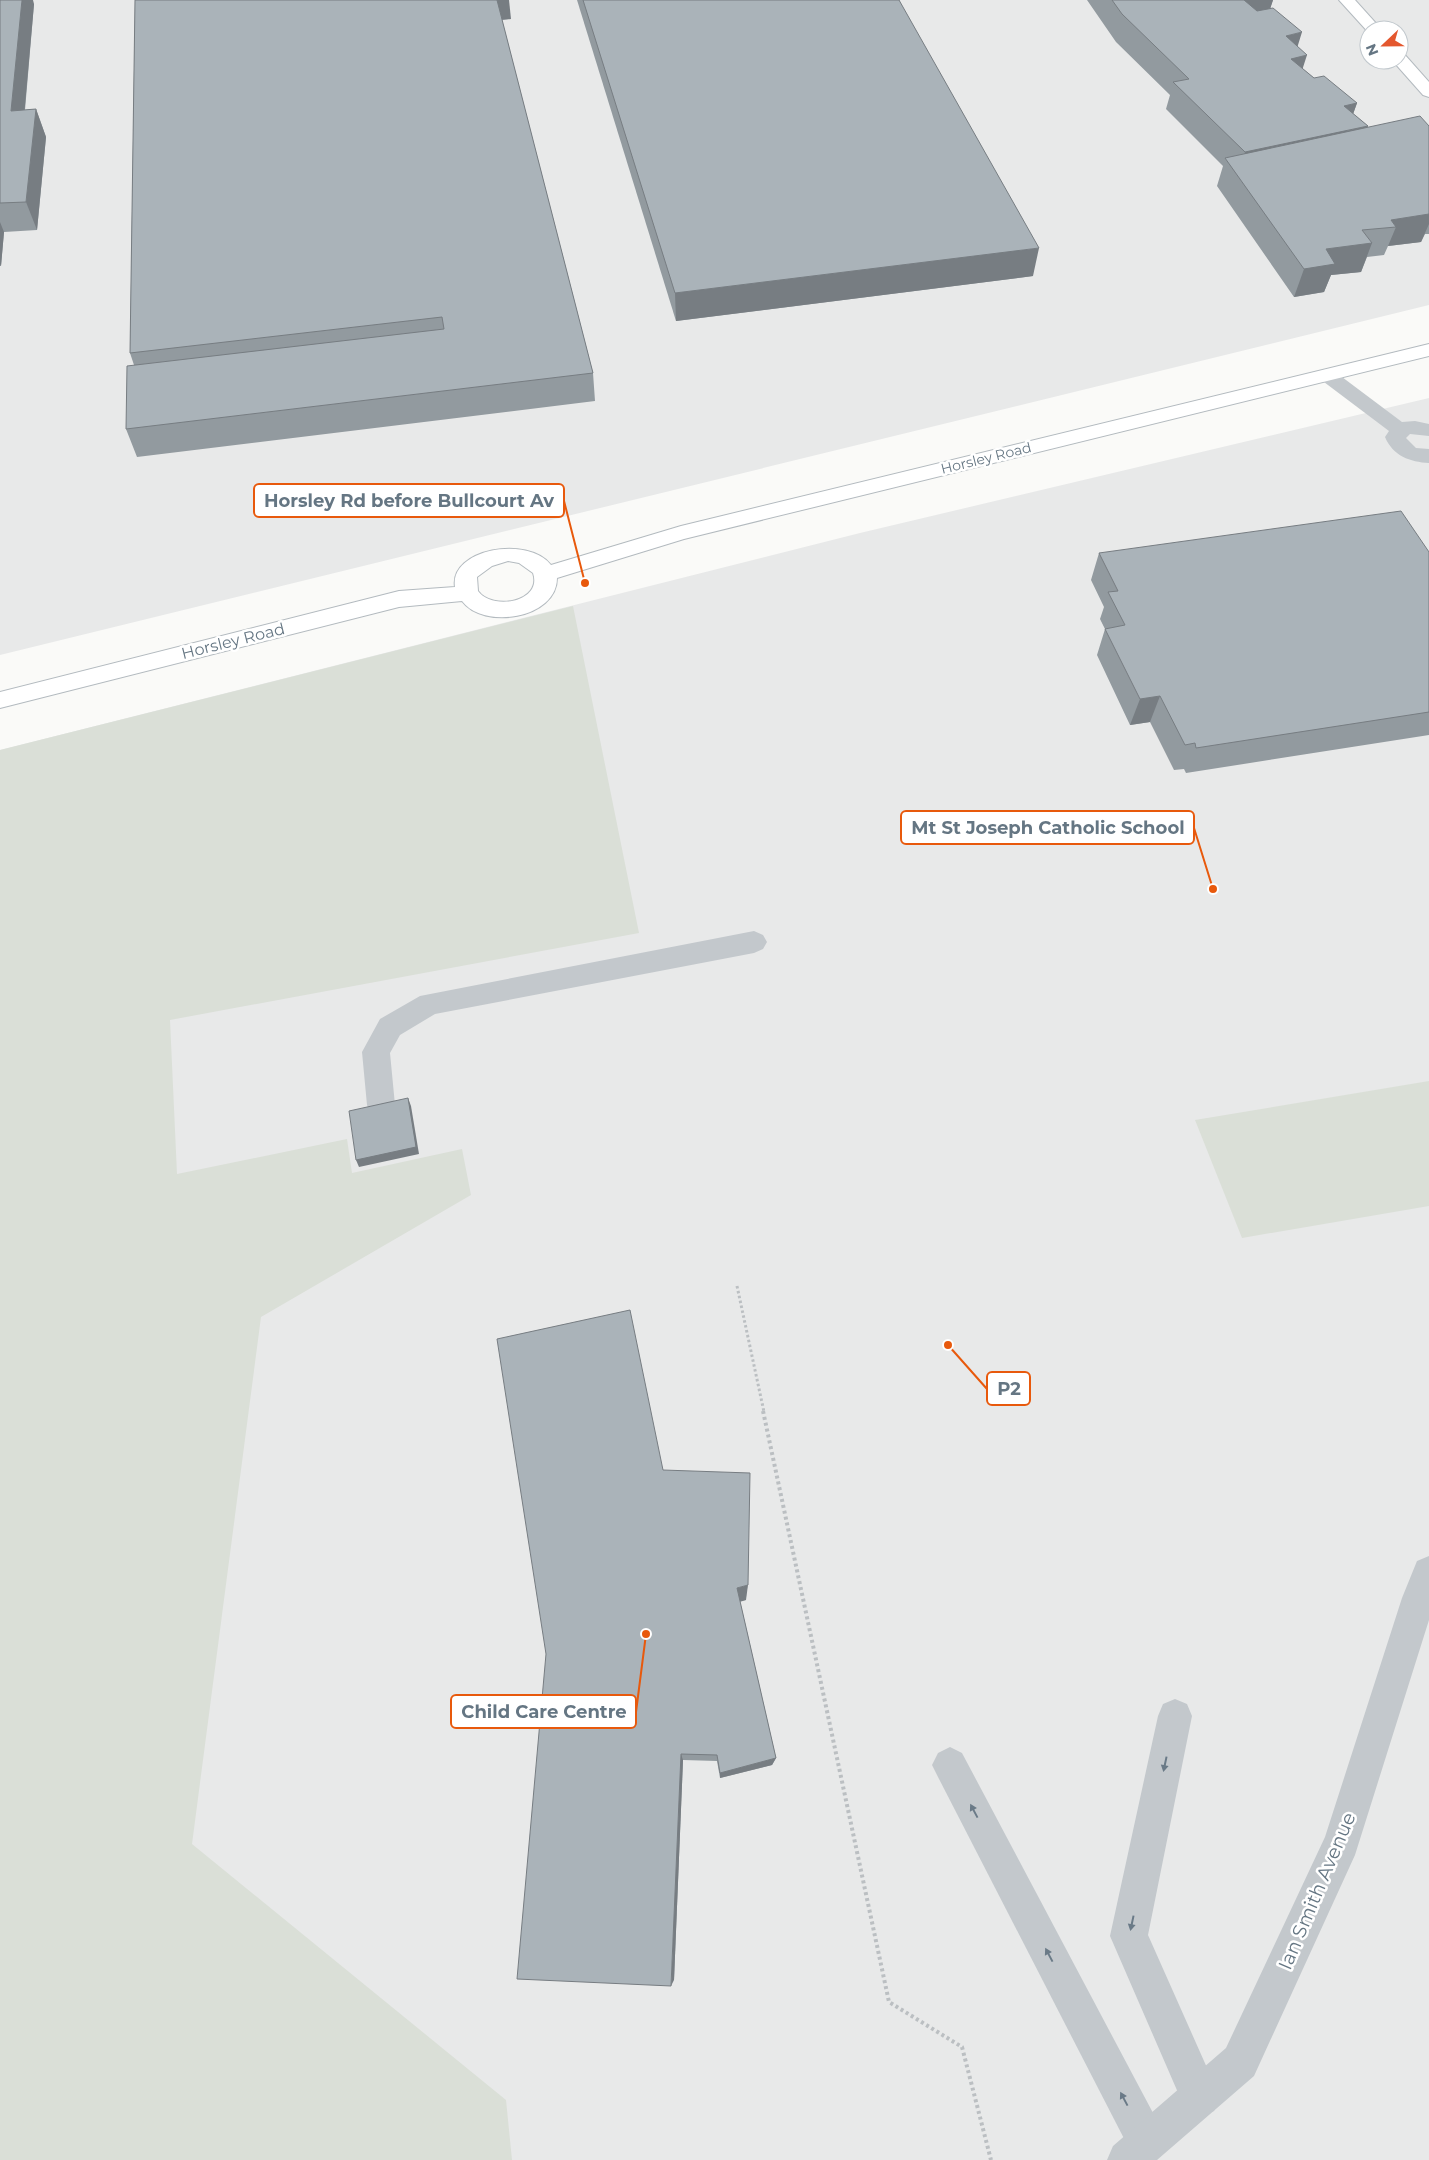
<svg xmlns="http://www.w3.org/2000/svg" width="1429" height="2160" viewBox="0 0 1429 2160" font-family="Montserrat,sans-serif">
	<rect width="100%" height="100%" fill="#fafaf8"/>
	<g fill="#e8e9e9" fill-rule="evenodd">
		<path d="M0 0H1429V305L0 655ZM1369 30H1399V60H1369Z"/>
		<polygon points="1429,398 1429,2160 0,2160 0,750 860,533"/>
	</g>
	<g fill="#dadfd7">
		<polygon points="573,606 639,933 170,1020 177,1174 347,1139 352,1173 462,1149 471,1195 261,1317 192,1844 506,2100 512,2160 0,2160 0,750"/>
		<polygon points="1429,1081 1429,1206 1242,1238 1195,1120"/>
	</g>
	<g fill="none" stroke-linecap="round" stroke-linejoin="round">
		<g stroke="#b3babf" stroke-width="2">
			<g id="secondary">
				<polygon points="1339,0 1355,0 1382,30 1369,30 1369,33"/>
				<polygon points="1399,53 1405,55 1429,82 1429,97 1423,95 1392,60 1399,60"/>
				<path d="M1429 344V356L684 539 557 578C557 619 483 630 462 601L399 607 0 708V692L399 591 455 587C449 549 528 535 551 565L681 526ZM508 561 519 563 533 573C543 602 492 611 478 591L477 577 492 566Z"/>
			</g>
		</g>
		<polyline stroke="#bbbfc2" stroke-width="3" stroke-dasharray="2.5 2.5" stroke-linecap="butt" points="737,1286 764,1412"/>
		<polyline stroke="#bbbfc2" stroke-width="4" stroke-dasharray="3 3" stroke-linecap="butt" points="763,1411 889,2002 962,2047 991,2160"/>
		<g fill="#c3c8cc" fill-rule="evenodd">
			<path d="M1327 369 1334 371 1402 422 1415 421 1429 424V436L1410 434 1406 438 1416 448 1429 449V463C1410 462 1393 456 1385 437L1389 431 1320 379 1317 375 1320 371Z"/>
			<polygon points="754,931 763,935 767,942 763,949 754,953 435,1014 400,1035 390,1053 395,1105 391,1114 381,1117 371,1114 367,1105 362,1052 380,1019 420,996"/>
			<polygon points="1175,1699 1187,1704 1192,1716 1148,1935 1220,2097 1214,2111 1200,2117 1186,2111 1110,1936 1158,1716 1163,1704"/>
			<path d="M950 1747 962 1753 1161 2128 1167 2142 1161 2156C1150 2160 1144 2160 1133 2156L938 1777 932 1765 938 1753Z"/>
		</g>
		<polygon fill="#c3c8cc" fill-rule="evenodd" points="1429,1556 1429,1620 1355,1855 1254,2076 1157,2160 1107,2160 1113,2146 1226,2048 1325,1837 1402,1598 1417,1561"/>
		<use href="#secondary" fill="#fff" fill-rule="evenodd"/>
	</g>
	<g fill="#929a9f">
		<polygon points="0,0 34,4 25,110 36,109 46,137 37,230 4,232 1,266 0,266"/>
		<polygon points="135,0 511,19 502,20 593,373 595,401 137,457 126,429 134,365 130,353"/>
		<polygon points="577,0 899,0 1033,276 676,321"/>
		<polygon points="1087,0 1273,0 1270,9 1298,47 1303,69 1314,78 1357,103 1353,114 1368,126 1367,128 1429,126 1429,234 1425,234 1421,242 1388,246 1384,255 1367,257 1361,272 1331,275 1324,292 1294,297 1217,186 1223,166 1166,109 1170,95 1116,42"/>
		<polygon points="1429,552 1429,735 1186,773 1184,769 1174,770 1150,722 1130,725 1097,655 1105,629 1100,619 1104,607 1091,580 1099,553"/>
		<polygon points="663,1470 746,1600 740,1601 776,1758 772,1765 720,1778 717,1761 683,1760 674,1980"/>
	</g>
	<g fill="#777d82">
		<polygon points="22,0 33,0 34,4 22,139 11,111"/>
		<polygon points="496,0 509,0 511,19 498,20"/>
		<polygon points="1233,0 1273,0 1269,12 1227,20"/>
		<polygon points="1302,32 1294,58 1307,55 1298,83 1282,86 1286,36"/>
		<polygon points="1357,103 1347,131 1368,126 1357,154 1238,175 1245,152 1344,106"/>
		<polygon points="36,109 46,137 37,230 26,202"/>
		<polygon points="1429,214 1429,224 1421,242 1388,246 1396,227 1391,220"/>
		<polygon points="0,222 4,232 1,266 0,264"/>
		<polygon points="1372,243 1361,272 1331,275 1324,292 1294,297 1304,269 1326,249"/>
		<polygon points="1039,248 1033,276 676,321 675,293"/>
		<polygon points="1160,696 1150,722 1130,725 1140,699"/>
		<polygon points="408,1098 411,1106 419,1154 359,1167 356,1160"/>
		<polygon points="748,1585 746,1600 736,1603 737,1588"/>
		<polygon points="681,1754 683,1760 674,1980 671,1986"/>
		<polygon points="776,1758 772,1765 720,1778 720,1773"/>
	</g>
	<g fill="#aab3b9" stroke="#777d82">
		<polygon points="0,0 22,0 11,111 36,109 26,202 0,203"/>
		<polygon points="135,0 497,0 593,373 126,429 127,366 444,329 442,317 130,353"/>
		<polygon points="583,0 899,0 1039,248 675,293"/>
		<polygon points="1112,0 1244,0 1257,11 1273,8 1302,32 1286,36 1307,55 1291,59 1314,78 1324,76 1357,103 1344,106 1368,126 1245,152 1173,82 1189,79 1122,14"/>
		<polygon points="1420,116 1429,126 1429,214 1391,220 1396,227 1362,230 1372,243 1326,249 1335,264 1304,269 1225,158"/>
		<polygon points="1401,511 1429,552 1429,712 1196,748 1195,743 1185,745 1160,696 1140,699 1105,629 1125,625 1108,592 1118,591 1099,553"/>
		<polygon points="408,1098 416,1147 356,1160 349,1111"/>
		<polygon points="630,1310 663,1470 750,1473 748,1585 737,1588 776,1758 720,1773 717,1755 681,1754 671,1986 517,1979 546,1654 497,1339"/>
	</g>
	<defs><path id="oneway-solid" d="M-6-.8H1V-3.2L6.5 0L1 3.2V.8H-6Z" transform="scale(1.25)"/></defs>
	<g fill="#6a7a87">
		<use href="#oneway-solid" transform="translate(1165 1764) rotate(102)"/>
		<use href="#oneway-solid" transform="translate(974 1811) rotate(-118)"/>
		<use href="#oneway-solid" transform="translate(1132 1923) rotate(102)"/>
		<use href="#oneway-solid" transform="translate(1049 1955) rotate(-118)"/>
		<use href="#oneway-solid" transform="translate(1124 2099) rotate(-118)"/>
	</g>
	<g text-anchor="middle" dominant-baseline="central" stroke-width="5" stroke-linejoin="round" paint-order="stroke">
		<g font-size="14" fill="#657683" stroke="#fff">
			<text transform="translate(986 458) rotate(-14)">Horsley Road</text>
		</g>
		<g font-size="16" fill="#657683" stroke="#fff">
			<text transform="translate(233 641) rotate(-14)">Horsley Road</text>
		</g>
		<g font-size="19" fill="#657683" stroke="#fff">
			<text transform="translate(1317 1891) rotate(-67)">Ian Smith Avenue</text>
		</g>
	</g>
	<path fill="none" stroke="#e8590c" stroke-width="2" d="M585 583L564 501M1213 889L1194 828M948 1345L987 1389M646 1634L636 1712"/>
	<g fill="#e8590c" stroke="#fff" stroke-width="2">
		<circle cx="585" cy="583" r="5"/>
		<circle cx="1213" cy="889" r="5"/>
		<circle cx="948" cy="1345" r="5"/>
		<circle cx="646" cy="1634" r="5"/>
	</g>
	<g fill="#fff" stroke="#e8590c" stroke-width="2">
		<rect x="254" y="484" width="310" height="33" rx="5"/>
		<rect x="901" y="811" width="293" height="33" rx="5"/>
		<rect x="987" y="1372" width="43" height="33" rx="5"/>
		<rect x="451" y="1695" width="185" height="33" rx="5"/>
	</g>
	<g font-size="18" text-anchor="middle" font-weight="bold" fill="#657683">
		<text x="409" y="507">Horsley Rd before Bullcourt Av</text>
		<text x="1048" y="834">Mt St Joseph Catholic School</text>
		<text x="1009" y="1395">P2</text>
		<text x="544" y="1718">Child Care Centre</text>
	</g>
	<g transform="translate(1384 45) rotate(248)"><circle r="24" fill="#ffffff" stroke="#c1c8cd"/>
	<path d="M0-4L9 19L0 12L-9 19Z" fill="#e4572e"/>
	<text y="-8" font-size="14" font-weight="bold" text-anchor="middle" fill="#657683">N</text>
	</g>
</svg>
